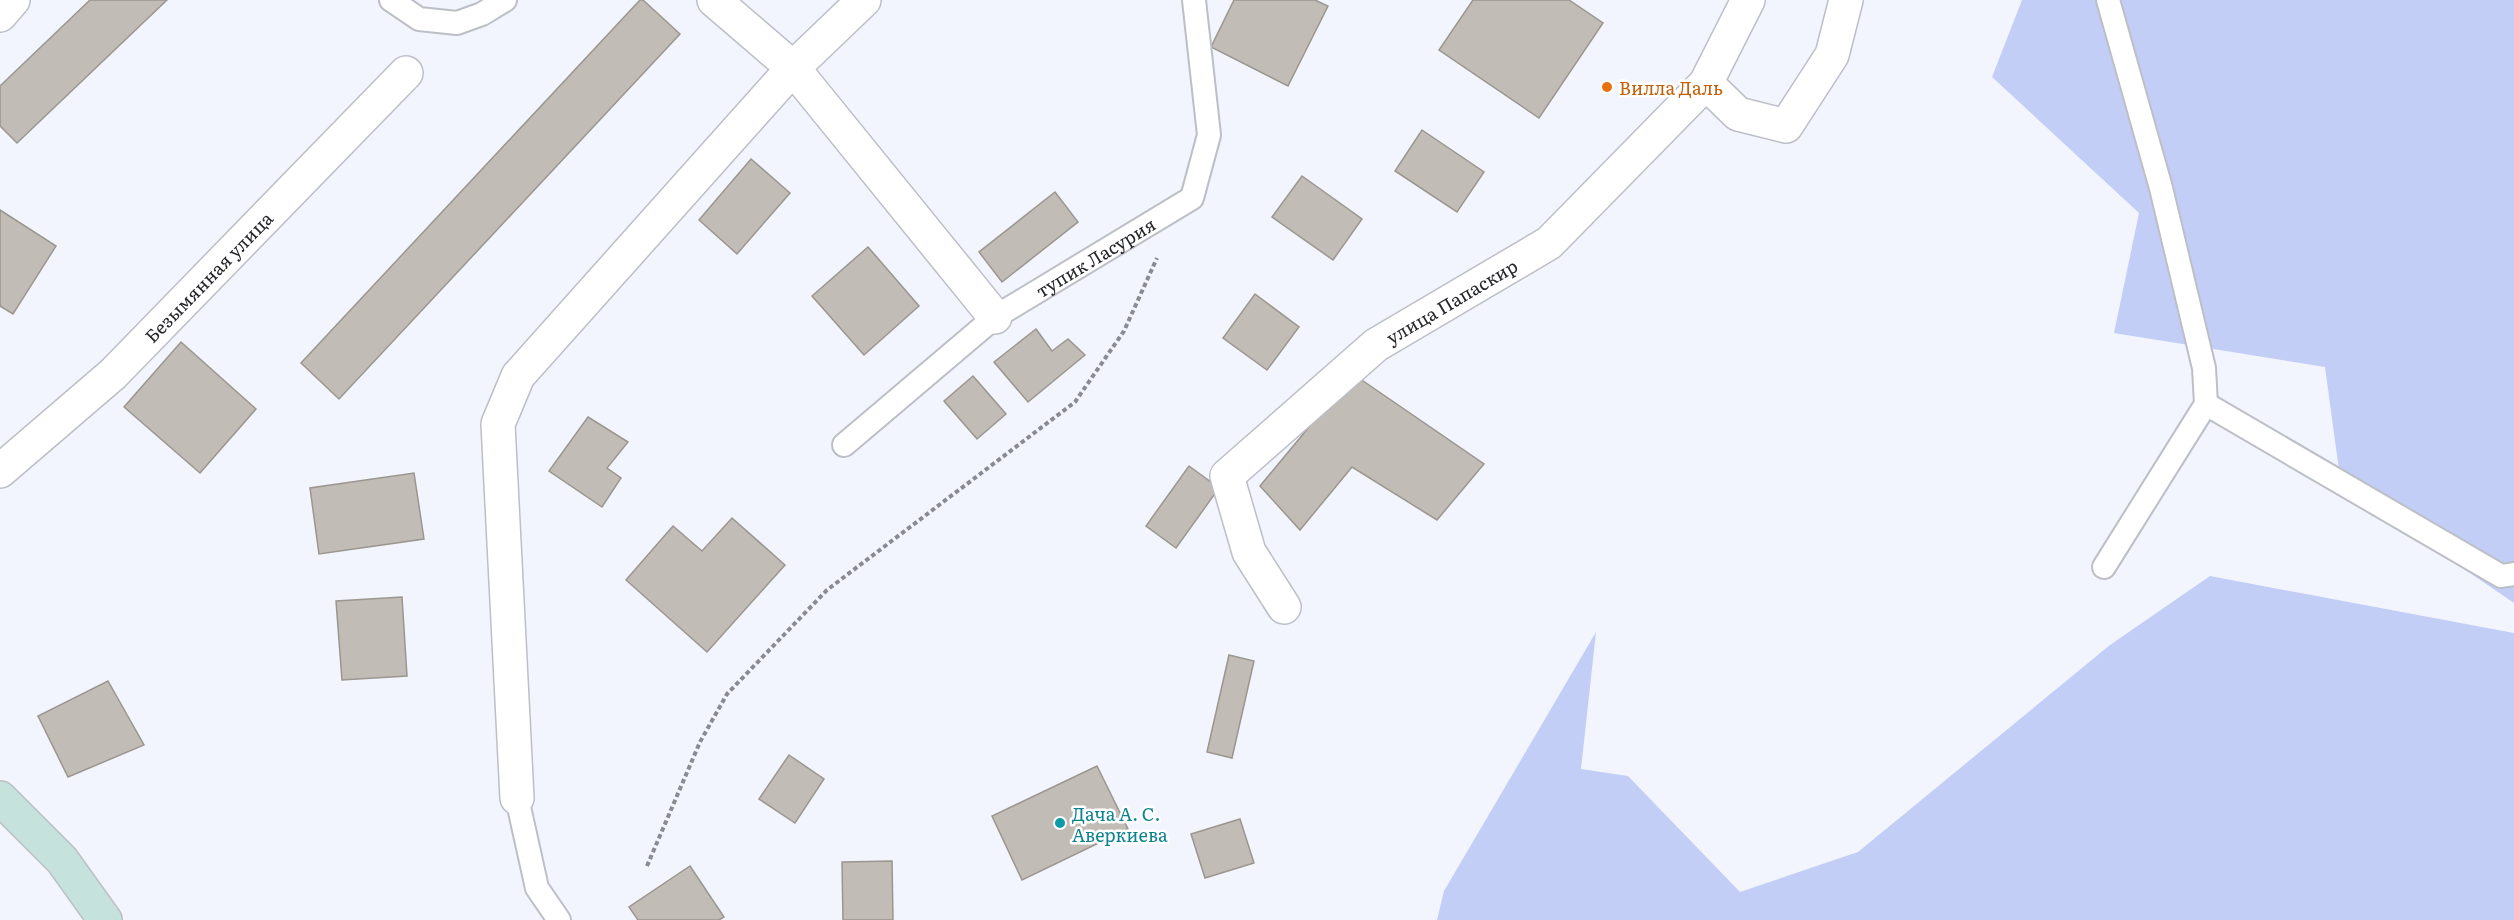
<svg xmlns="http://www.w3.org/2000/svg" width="2514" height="920" viewBox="0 0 2514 920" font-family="Literata,serif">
	<rect width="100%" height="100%" fill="#f2f5fd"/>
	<g fill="#c3cef7">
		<polygon points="2022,0 2514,0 2514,603 2341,485 2325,367 2114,333 2139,213 1992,77"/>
		<polygon points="2210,576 2514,633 2514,920 1437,920 1444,891 1596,632 1581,769 1628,776 1740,892 1858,852 2110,645"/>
	</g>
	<g fill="#c1bcb5" stroke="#9b968f" stroke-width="1.5">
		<polygon points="90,0 167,0 17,143 0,126 0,86"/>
		<polygon points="640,0 643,0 680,34 339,399 301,363"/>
		<polygon points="1234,0 1315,0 1328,6 1288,86 1211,47"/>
		<polygon points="1473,0 1569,0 1603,23 1539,118 1439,50"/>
		<polygon points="1422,130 1484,172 1457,212 1395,171"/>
		<polygon points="751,159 790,193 737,254 699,220"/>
		<polygon points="1302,176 1362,219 1333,260 1272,217"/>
		<polygon points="1055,192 1078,222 1002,282 979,252"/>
		<polygon points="0,210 56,246 13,314 0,306"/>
		<polygon points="868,247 919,306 864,355 812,296"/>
		<polygon points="1255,294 1299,327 1267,370 1223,338"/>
		<polygon points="1036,329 1052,351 1068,339 1085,355 1028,402 994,362"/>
		<polygon points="181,342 256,409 200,473 124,407"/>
		<polygon points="1353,374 1484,464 1437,520 1352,467 1300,530 1260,486"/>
		<polygon points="973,376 1006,414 977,439 944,401"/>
		<polygon points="588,417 628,442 607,468 621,478 602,507 549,471"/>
		<polygon points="1189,466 1219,488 1176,548 1146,526"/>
		<polygon points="414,473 424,539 319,554 310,488"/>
		<polygon points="732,518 785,565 707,652 626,580 673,526 702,551"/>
		<polygon points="402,597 407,676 342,680 336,601"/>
		<polygon points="1229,655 1254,661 1232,758 1207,752"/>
		<polygon points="108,681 144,745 68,777 38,716"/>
		<polygon points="789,755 824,779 795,823 759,799"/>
		<polygon points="1097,766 1128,829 1022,880 992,816"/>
		<polygon points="1240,819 1254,863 1205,878 1191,834"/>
		<polygon points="892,861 893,920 843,920 842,862"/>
		<polygon points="690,866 724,917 719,920 638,920 629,907"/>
	</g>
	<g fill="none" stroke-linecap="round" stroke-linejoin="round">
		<g stroke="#bdbfc7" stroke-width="26">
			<g id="lane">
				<polyline points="391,0 419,19 457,23 482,14 505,0"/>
				<polyline points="2206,404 2501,576 2514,574"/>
				<path id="s1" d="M844 445 995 317 1192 198 1209 135 1194 0"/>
				<polyline points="2104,567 2206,404 2204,368 2161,188 2108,0"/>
				<polyline points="517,798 537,888 559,920"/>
			</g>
		</g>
		<g stroke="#bdbfc7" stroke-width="36">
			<g id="street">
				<polyline points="714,0 793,68 995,317"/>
				<polyline points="0,15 13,0"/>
				<polyline points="1706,83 1738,114 1786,126 1832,55 1846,0"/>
				<path id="s2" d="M0 471 113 374 406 73"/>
				<path id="s3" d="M1284 607 1249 552 1227 476 1376 345 1549 243 1706 83 1748 0"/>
				<polyline points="517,798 498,424 518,376 793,68 864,0"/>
			</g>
		</g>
		<g stroke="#bdbfc7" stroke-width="36">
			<polyline id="secondary" points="0,798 62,860 105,920"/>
		</g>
		<polyline stroke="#898b91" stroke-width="4" stroke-dasharray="4.5 3" stroke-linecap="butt" points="647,866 700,742 727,694 827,590 1075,402 1124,331 1157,258"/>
		<use href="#lane" stroke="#fff" stroke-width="22"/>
		<use href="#street" stroke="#fff" stroke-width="33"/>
		<use href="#secondary" stroke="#c5e3dc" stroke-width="33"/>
	</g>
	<circle fill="#e8710a" stroke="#fff" stroke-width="2" cx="1607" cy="87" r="6"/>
	<circle fill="#0f9aa8" stroke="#fff" stroke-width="2" cx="1060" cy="823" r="6"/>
	<g text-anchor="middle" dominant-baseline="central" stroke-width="5" stroke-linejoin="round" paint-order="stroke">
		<g font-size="18" fill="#c56008" stroke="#fff" text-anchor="start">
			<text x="1619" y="87">Вилла Даль</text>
		</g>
		<g font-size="18" fill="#252629" stroke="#fff">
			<text stroke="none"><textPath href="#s1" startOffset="315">тупик Ласурия</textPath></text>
			<text stroke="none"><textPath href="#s2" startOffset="285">Безымянная улица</textPath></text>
			<text stroke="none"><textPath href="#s3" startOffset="430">улица Папаскир</textPath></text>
		</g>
		<g font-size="18" fill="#0d838f" stroke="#fff" text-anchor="start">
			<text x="1072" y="813">Дача А. С.<tspan x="1072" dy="21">Аверкиева</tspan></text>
		</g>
	</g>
</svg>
